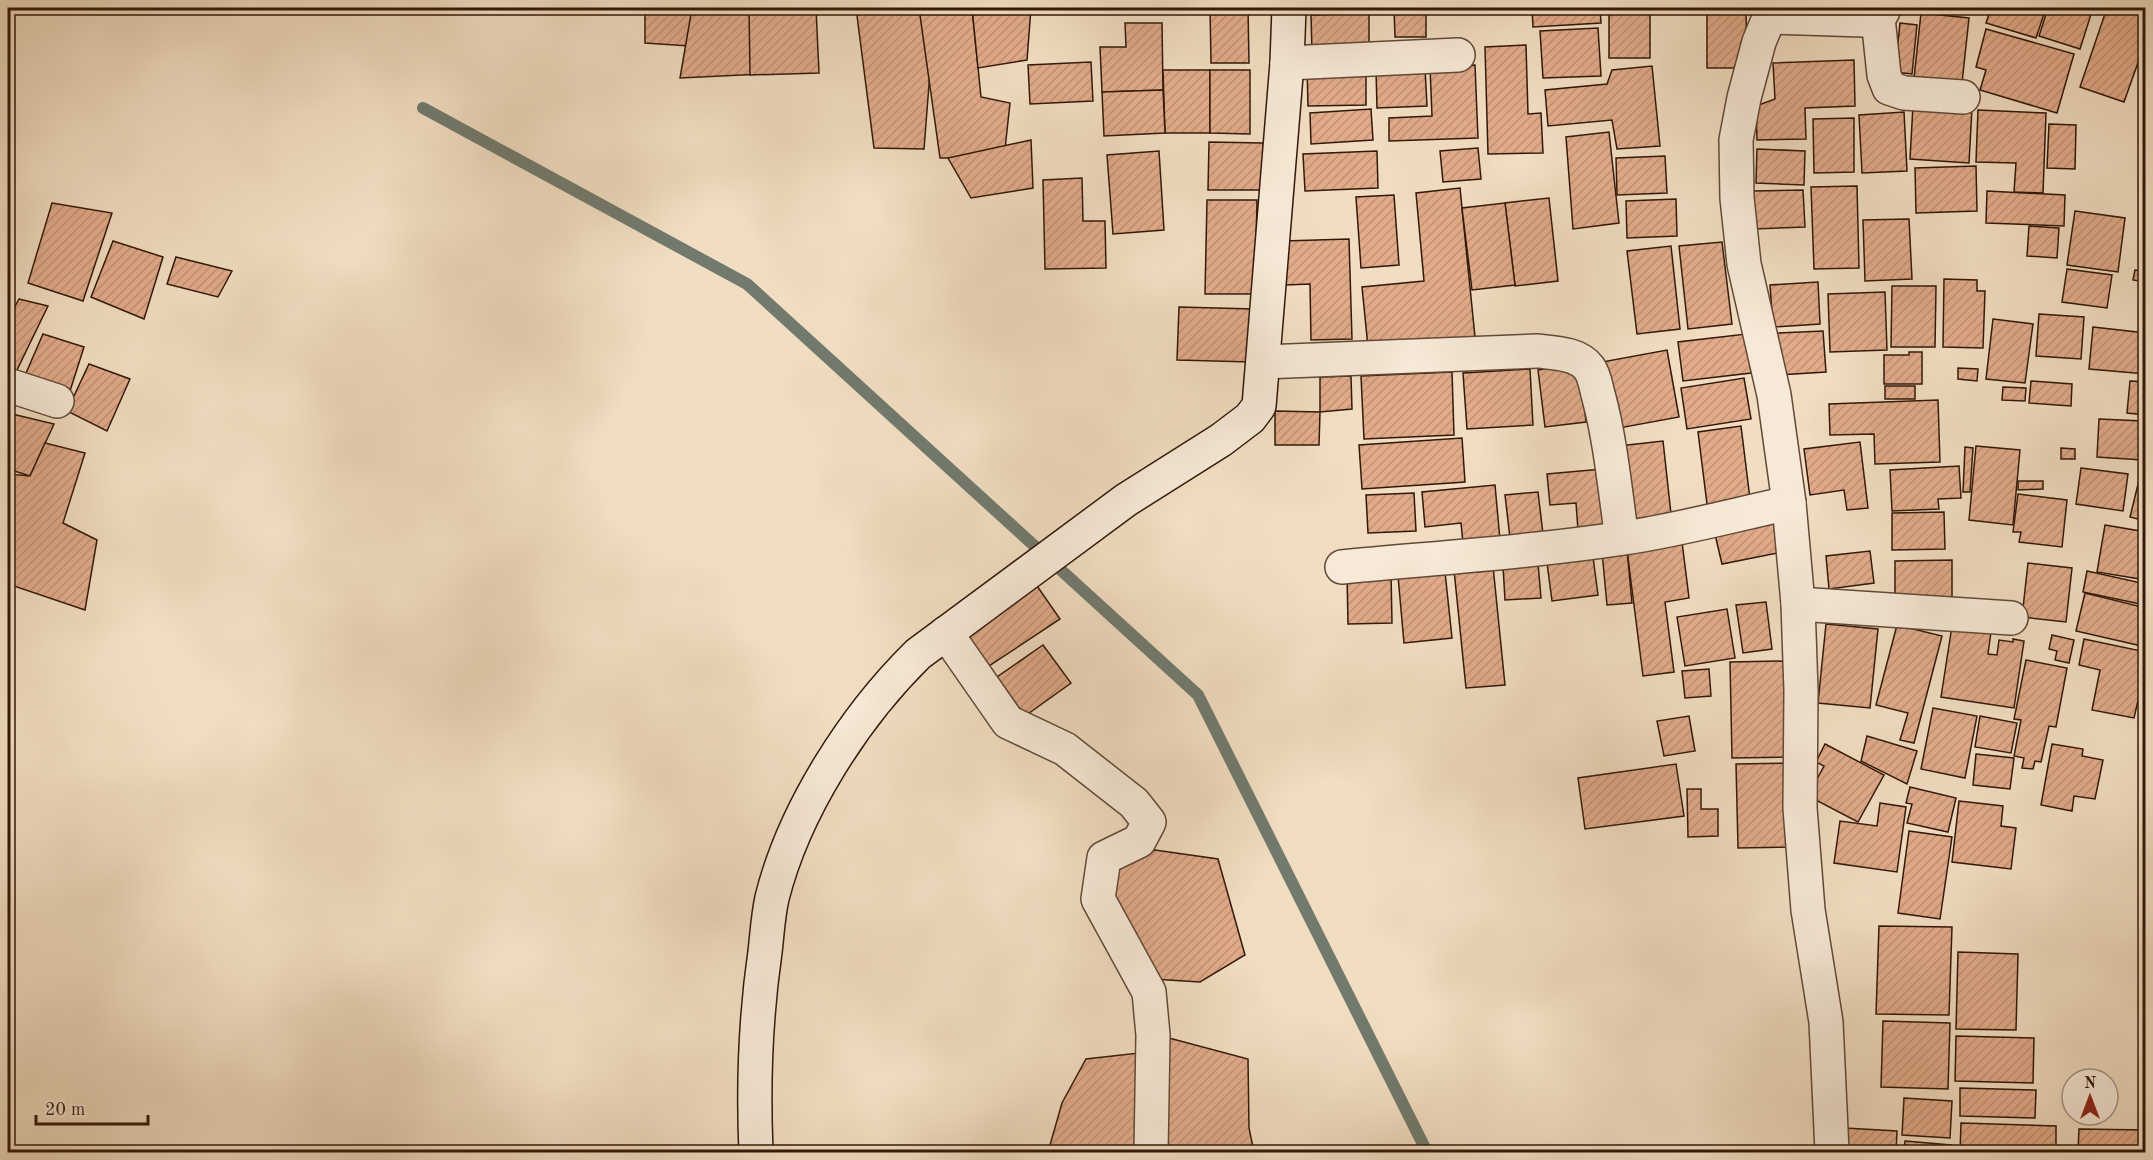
<svg xmlns="http://www.w3.org/2000/svg" width="2153" height="1160" viewBox="0 0 2153 1160" font-family="'Old Standard TT',serif">
	<defs>
		<pattern id="building-hatch" width="6" height="6" patternUnits="userSpaceOnUse" patternTransform="scale(1.5)"><rect width="6" height="6" fill="#e1ab8a"/><path d="M-1 1l2-2M0 6l6-6M5 7l2-2" fill="none" stroke="#c29276"/></pattern>
	</defs>
	<rect width="100%" height="100%" fill="#f1ddc1"/>
	<filter id="stains"><feTurbulence type="fractalNoise" baseFrequency=".00333" numOctaves="4"/><feColorMatrix values="0 0 0 0 .2 0 0 0 0 .09 0 0 0 0 .02 0 0 0 .5 -.17"/></filter>
	<radialGradient id="worn" r=".72"><stop offset=".6" stop-color="#630" stop-opacity="0"/><stop offset="1" stop-color="#630" stop-opacity=".3"/></radialGradient>
	<g fill="none" stroke-linecap="round" stroke-linejoin="round">
		<polyline stroke="#717a6d" stroke-width="12" points="423,108 747,284 1198,695 1427,1152"/>
	</g>
	<g fill="url(#building-hatch)" stroke="#321809" stroke-width="1.5">
		<polygon points="645,8 693,8 689,46 645,43"/>
		<polygon points="692,8 770,8 762,74 680,78"/>
		<polygon points="733,8 770,8 769,13"/>
		<polygon points="749,8 816,8 819,73 750,75"/>
		<polygon points="856,8 935,8 924,149 874,148"/>
		<polygon points="919,8 972,8 981,97 1010,103 1004,158 940,158"/>
		<polygon points="972,8 1031,8 1027,60 978,68"/>
		<polygon points="1040,8 1087,8 1087,9 1041,13"/>
		<polygon points="1210,8 1248,8 1249,63 1211,63"/>
		<polygon points="1394,8 1426,8 1426,37 1395,37"/>
		<polygon points="1532,8 1600,8 1601,23 1533,27"/>
		<rect x="1609" y="8" width="41" height="50"/>
		<polygon points="1942,8 1984,8 1984,13 1942,10"/>
		<polygon points="1991,8 2046,8 2036,38 1986,23"/>
		<polygon points="2048,8 2093,8 2080,49 2039,36"/>
		<polygon points="2107,8 2146,8 2146,40 2124,102 2080,87"/>
		<polygon points="1707,12 1746,12 1747,68 1707,68"/>
		<polygon points="1369,13 1369,52 1312,53 1311,15"/>
		<polygon points="1921,13 1969,18 1962,83 1914,78"/>
		<polygon points="1125,23 1162,23 1163,90 1102,92 1100,47 1126,47"/>
		<polygon points="1900,23 1917,25 1912,74 1895,72"/>
		<polygon points="1598,28 1601,76 1543,78 1540,31"/>
		<polygon points="1986,29 2074,54 2057,113 1980,90 1986,70 1976,67"/>
		<polygon points="1526,45 1528,114 1541,113 1543,153 1488,154 1485,47"/>
		<polygon points="1854,60 1855,106 1805,108 1806,139 1757,140 1756,106 1775,99 1773,63"/>
		<polygon points="1091,62 1093,101 1030,104 1028,65"/>
		<polygon points="1475,65 1478,138 1389,141 1389,118 1432,116 1430,67"/>
		<polygon points="1652,66 1660,146 1617,149 1612,120 1548,126 1545,90 1607,84 1612,70"/>
		<polygon points="1307,67 1366,67 1366,105 1308,106"/>
		<polygon points="1425,68 1427,106 1377,108 1376,70"/>
		<polygon points="1163,70 1210,70 1210,133 1165,133"/>
		<polygon points="1210,70 1250,70 1250,134 1210,133"/>
		<polygon points="1163,90 1165,133 1104,136 1102,92"/>
		<polygon points="1913,105 1972,108 1969,163 1910,159"/>
		<polygon points="1371,109 1373,140 1311,144 1310,113"/>
		<polygon points="1978,110 2046,113 2043,193 2014,192 2016,163 1976,162"/>
		<polygon points="1904,112 1907,171 1862,173 1859,115"/>
		<polygon points="1854,118 1854,172 1814,173 1813,119"/>
		<polygon points="2049,124 2076,125 2075,169 2047,168"/>
		<polygon points="1609,132 1619,223 1573,229 1566,137"/>
		<polygon points="1031,140 1033,188 971,198 948,158"/>
		<polygon points="1209,142 1263,143 1263,190 1208,190"/>
		<polygon points="1478,148 1481,179 1443,182 1440,151"/>
		<polygon points="1757,149 1805,151 1804,185 1756,183"/>
		<polygon points="1159,151 1164,230 1113,234 1107,155"/>
		<polygon points="1377,151 1378,188 1305,191 1303,154"/>
		<polygon points="1665,156 1667,193 1617,195 1616,158"/>
		<polygon points="1976,166 1977,211 1916,213 1915,168"/>
		<polygon points="1082,178 1083,221 1105,221 1106,268 1045,269 1043,180"/>
		<polygon points="1857,186 1859,268 1814,269 1811,187"/>
		<polygon points="1460,188 1475,337 1368,347 1362,287 1424,281 1416,193"/>
		<polygon points="1803,190 1805,227 1754,229 1753,191"/>
		<polygon points="1987,191 2065,195 2064,226 1986,223"/>
		<polygon points="1394,195 1399,265 1361,268 1356,197"/>
		<polygon points="1549,198 1558,281 1515,286 1505,203"/>
		<polygon points="1676,199 1677,236 1627,238 1626,201"/>
		<polygon points="1207,200 1257,200 1255,294 1205,294"/>
		<polygon points="52,203 112,213 83,301 28,283"/>
		<polygon points="1505,203 1515,285 1472,290 1462,208"/>
		<polygon points="2075,211 2125,218 2118,272 2067,265"/>
		<polygon points="1909,219 1912,279 1865,281 1863,220"/>
		<polygon points="2029,226 2059,228 2057,258 2027,256"/>
		<polygon points="1349,239 1352,339 1311,340 1310,284 1285,285 1284,241"/>
		<polygon points="113,241 163,257 144,319 91,297"/>
		<polygon points="1722,242 1732,324 1688,329 1679,246"/>
		<polygon points="1671,246 1680,329 1637,334 1627,251"/>
		<polygon points="176,257 232,271 218,297 167,284"/>
		<polygon points="2067,269 2112,275 2107,308 2062,302"/>
		<polygon points="8,270 14,272 8,299"/>
		<polygon points="2135,270 2146,272 2146,282 2133,280"/>
		<polygon points="1944,279 1977,280 1977,291 1985,291 1983,348 1943,347"/>
		<polygon points="1818,282 1820,324 1773,327 1770,285"/>
		<polygon points="1892,286 1936,286 1935,347 1891,347"/>
		<polygon points="1885,292 1887,350 1830,352 1828,294"/>
		<polygon points="19,299 48,306 14,376 8,374 8,319"/>
		<polygon points="1179,307 1253,309 1251,362 1177,360"/>
		<polygon points="2039,314 2084,317 2081,359 2036,356"/>
		<polygon points="1993,319 2033,324 2025,383 1986,379"/>
		<polygon points="2093,327 2146,333 2146,374 2089,369"/>
		<polygon points="1823,331 1826,372 1778,375 1776,333"/>
		<polygon points="43,334 84,347 69,394 23,380"/>
		<polygon points="1746,334 1751,373 1683,381 1678,342"/>
		<polygon points="1667,350 1679,417 1614,429 1602,362"/>
		<polygon points="1909,352 1922,352 1922,384 1884,384 1884,355 1909,355"/>
		<polygon points="89,364 130,379 107,431 67,411"/>
		<polygon points="1579,364 1586,422 1545,427 1538,370"/>
		<polygon points="1958,368 1978,369 1977,381 1958,379"/>
		<polygon points="1530,369 1533,425 1467,429 1463,373"/>
		<polygon points="1452,372 1454,435 1364,439 1361,376"/>
		<polygon points="1351,376 1352,409 1320,412 1320,377"/>
		<polygon points="1744,378 1751,419 1687,429 1681,388"/>
		<polygon points="2031,381 2072,384 2071,406 2029,403"/>
		<polygon points="2130,381 2146,382 2146,415 2127,413"/>
		<rect x="1885" y="386" width="30" height="13"/>
		<polygon points="2003,387 2026,388 2025,401 2002,400"/>
		<polygon points="1938,400 1940,462 1875,464 1874,434 1830,435 1829,404"/>
		<polygon points="1275,411 1320,412 1319,445 1275,445"/>
		<polygon points="8,413 54,424 30,476 8,469"/>
		<polygon points="2099,419 2143,421 2142,460 2097,457"/>
		<polygon points="1741,426 1751,507 1708,512 1698,432"/>
		<polygon points="1462,438 1465,482 1362,489 1359,445"/>
		<polygon points="1663,441 1672,523 1629,528 1619,446"/>
		<polygon points="1860,442 1868,508 1847,510 1844,490 1810,495 1804,449"/>
		<polygon points="45,443 85,453 63,523 97,540 85,610 8,584 8,474 30,476"/>
		<polygon points="1976,446 2020,450 2013,525 1969,520"/>
		<polygon points="1965,447 1973,448 1970,492 1963,492"/>
		<polygon points="2061,448 2075,449 2075,459 2061,459"/>
		<polygon points="1959,466 1961,498 1938,499 1939,509 1892,511 1890,470"/>
		<polygon points="2081,468 2128,474 2123,511 2076,504"/>
		<polygon points="1602,469 1608,527 1578,530 1576,503 1550,505 1547,474"/>
		<polygon points="2141,472 2146,473 2146,521 2130,517"/>
		<polygon points="2018,481 2043,481 2043,489 2018,490"/>
		<polygon points="1495,485 1500,540 1463,543 1461,523 1425,527 1422,492"/>
		<polygon points="1538,492 1543,534 1510,538 1505,495"/>
		<polygon points="1414,493 1416,531 1368,533 1366,495"/>
		<polygon points="2018,494 2067,500 2062,547 2019,542 2021,532 2013,532"/>
		<polygon points="1944,512 1945,549 1892,550 1892,513"/>
		<polygon points="1776,517 1783,552 1722,564 1714,530"/>
		<polygon points="2105,525 2146,532 2146,580 2097,572"/>
		<polygon points="1682,542 1689,598 1665,602 1674,672 1643,676 1627,550"/>
		<polygon points="1627,550 1632,603 1607,605 1602,552"/>
		<polygon points="1870,551 1874,583 1829,589 1826,556"/>
		<polygon points="1593,557 1598,595 1552,601 1547,563"/>
		<polygon points="1952,560 1952,600 1895,601 1895,561"/>
		<polygon points="1538,563 1541,598 1505,600 1503,566"/>
		<polygon points="2028,563 2072,568 2066,622 2022,617"/>
		<polygon points="1493,566 1505,685 1466,688 1454,570"/>
		<polygon points="2087,571 2146,584 2145,605 2083,592"/>
		<polygon points="1445,572 1452,638 1404,643 1398,576"/>
		<polygon points="1347,573 1391,573 1392,623 1348,624"/>
		<polygon points="1035,583 1060,619 983,670 959,634"/>
		<polygon points="2085,593 2146,608 2146,647 2076,631"/>
		<polygon points="1766,602 1772,649 1743,653 1736,605"/>
		<polygon points="1727,609 1735,658 1685,666 1677,617"/>
		<polygon points="1826,624 1878,629 1870,708 1818,703"/>
		<polygon points="1897,625 1942,636 1914,743 1900,740 1908,713 1876,705"/>
		<polygon points="1952,626 1991,632 1988,654 1997,655 1999,640 2013,642 2013,639 2024,641 2014,708 1941,697"/>
		<polygon points="2052,635 2074,640 2069,663 2055,660 2057,651 2049,649"/>
		<polygon points="2084,639 2146,652 2146,666 2134,718 2092,710 2100,670 2079,665"/>
		<polygon points="1043,645 1071,683 1025,716 997,677"/>
		<polygon points="2026,660 2067,668 2056,727 2049,726 2041,762 2035,761 2033,769 2022,768 2024,758 2014,756 2021,720 2014,719"/>
		<polygon points="1785,661 1787,757 1732,758 1730,662"/>
		<polygon points="1709,669 1711,696 1685,698 1682,671"/>
		<polygon points="1933,708 1977,716 1965,778 1921,769"/>
		<polygon points="1689,716 1695,751 1664,756 1657,721"/>
		<polygon points="1980,716 2017,723 2011,753 1975,747"/>
		<polygon points="1867,736 1917,751 1907,784 1861,761"/>
		<polygon points="1825,744 1884,775 1858,822 1808,796 1824,766 1816,762"/>
		<polygon points="2052,744 2083,749 2082,756 2103,760 2095,799 2074,796 2072,811 2041,805"/>
		<polygon points="1976,754 2014,758 2010,789 1973,785"/>
		<polygon points="1793,763 1794,847 1738,848 1736,764"/>
		<polygon points="1676,764 1684,816 1585,829 1578,778"/>
		<polygon points="1910,787 1956,798 1948,832 1907,823 1912,804 1906,803"/>
		<polygon points="1687,789 1701,789 1701,809 1718,809 1718,836 1688,837"/>
		<polygon points="1959,801 2003,806 2001,826 2016,828 2011,869 1952,862"/>
		<polygon points="1880,803 1906,807 1897,872 1834,863 1840,821 1877,826"/>
		<polygon points="1909,831 1952,837 1940,919 1898,913"/>
		<polygon points="1155,850 1218,859 1245,955 1200,982 1153,979 1110,903 1112,867"/>
		<polygon points="1879,926 1952,927 1949,1015 1876,1014"/>
		<polygon points="1958,952 2018,954 2016,1030 1956,1029"/>
		<polygon points="1883,1021 1950,1023 1948,1089 1881,1087"/>
		<polygon points="1956,1036 2034,1038 2033,1083 1955,1081"/>
		<polygon points="1169,1038 1248,1059 1249,1128 1254,1152 1165,1152"/>
		<polygon points="1139,1053 1142,1152 1048,1152 1062,1103 1086,1059"/>
		<polygon points="1960,1088 2036,1090 2035,1118 1960,1116"/>
		<polygon points="1904,1098 1952,1101 1950,1138 1902,1135"/>
		<polygon points="1961,1123 2056,1126 2056,1152 1960,1152"/>
		<polygon points="1845,1128 1897,1131 1896,1152 1843,1152"/>
		<polygon points="2079,1129 2146,1130 2146,1152 2078,1152"/>
		<polygon points="1905,1141 1951,1145 1950,1152 1904,1152"/>
	</g>
	<g fill="none" stroke-linecap="round" stroke-linejoin="round">
		<g stroke="#624937" stroke-width="36">
			<g id="street">
				<polyline points="1773,8 1759,42 1744,98 1736,140 1737,198 1744,264 1774,395 1789,503 1798,604 1801,691 1800,808 1808,910 1826,1022 1832,1152"/>
				<path d="M1770 17 1864 20C1875 18 1881 19 1884 8"/>
				<polyline points="1878,18 1884,75 1889,88 1904,93 1963,97"/>
				<polyline points="1287,63 1458,55"/>
				<path d="M1263 362 1538 351C1554 353 1578 353 1589 368 1595 376 1596 388 1599 398 1611 443 1615 492 1622 538"/>
				<polyline points="8,385 57,401"/>
				<path d="M1342 567C1436 558 1531 552 1624 538 1679 530 1734 515 1789 503"/>
				<polyline points="1798,604 2011,618"/>
				<polyline points="946,633 1008,722 1065,749 1134,803 1149,822 1139,841 1104,858 1098,899 1149,992 1153,1035 1151,1152"/>
			</g>
		</g>
		<g stroke="#321809" stroke-width="36">
			<path id="secondary" d="M756 1152C753 1083 755 1021 765 952 767 935 768 916 772 898 794 810 854 717 918 654L1126 500 1221 440 1250 418 1259 406 1287 63 1289 8"/>
		</g>
		<use href="#street" stroke="#f6e9d7" stroke-width="33"/>
		<use href="#secondary" stroke="#f6e9d7" stroke-width="33"/>
	</g>
	<rect width="2153" height="1160" fill="none" stroke="#f1ddc1" stroke-width="30"/>
	<rect x="9" y="9" width="2135" height="1142" fill="none" stroke="#321809" stroke-width="3"/>
	<rect x="15" y="15" width="2123" height="1130" fill="none" stroke="#321809" stroke-width="1.5"/>
	<g transform="translate(2090 1097)"><circle r="28" fill="#f6e9d7" stroke="#a89585" stroke-width="1.5"/>
	<path d="M0-4.5L10 22L0 15L-10 22Z" fill="#8f2418"/>
	<text y="-9" font-size="16" font-weight="bold" text-anchor="middle" fill="#321809">N</text>
	</g>
	<path d="M36 1115v9h112v-9" fill="none" stroke="#321809" stroke-width="3"/>
	<text x="45" y="1115" font-size="18" fill="#321809" stroke="#f6e9d7" stroke-width="4.5" paint-order="stroke">20 m</text>
	<rect width="100%" height="100%" filter="url(#stains)"/>
	<rect width="100%" height="100%" fill="url(#worn)"/>
</svg>
